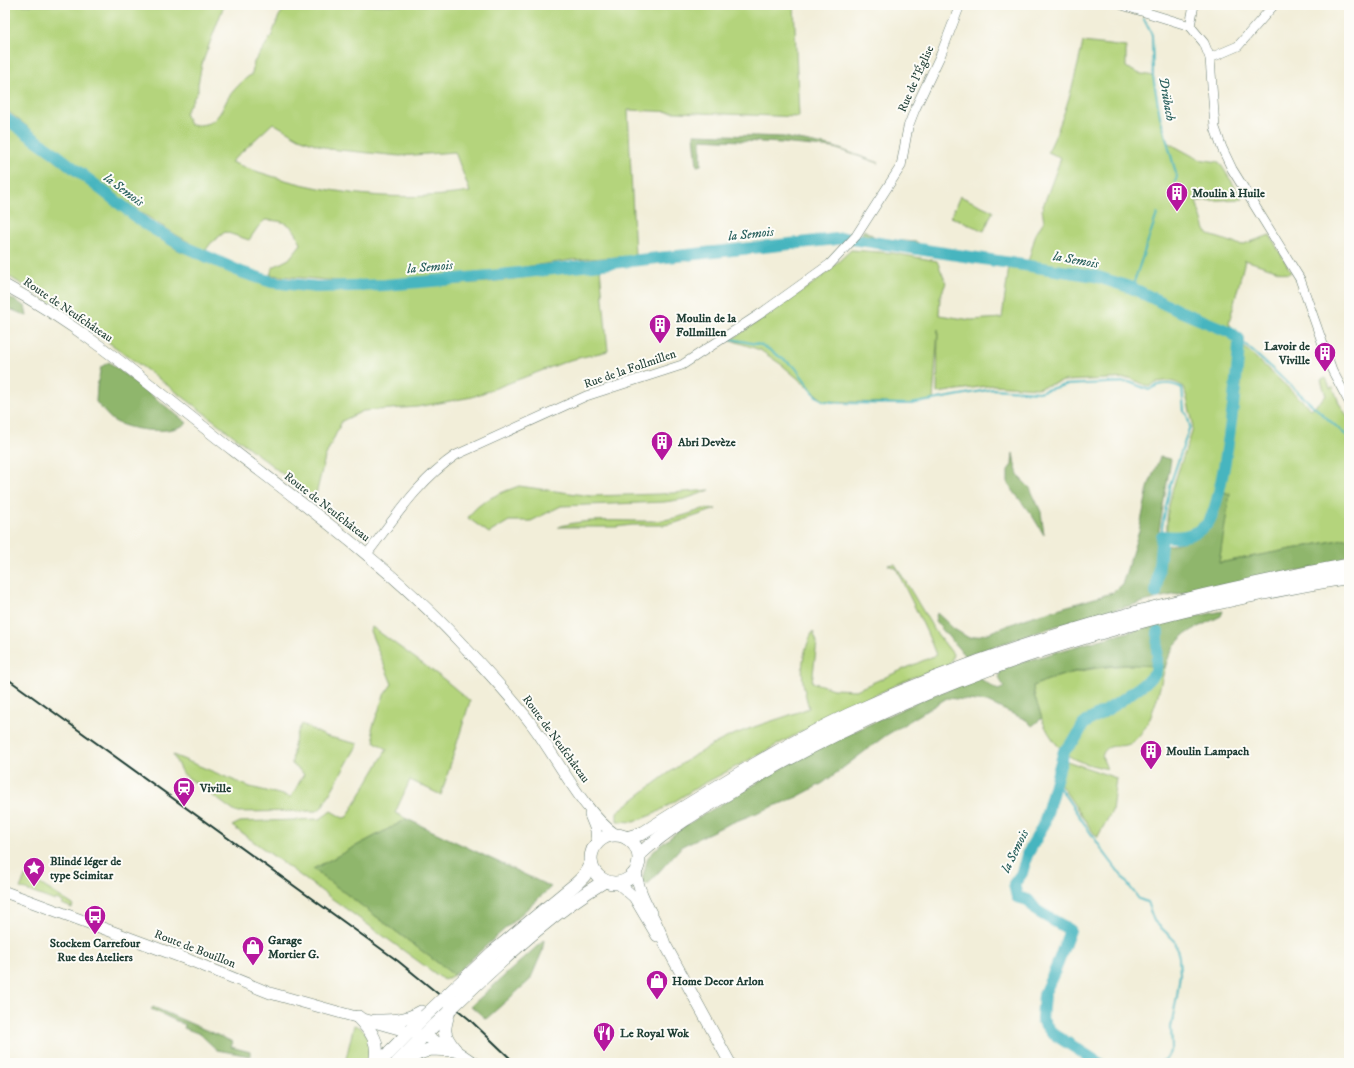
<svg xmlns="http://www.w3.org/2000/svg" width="1354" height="1068" viewBox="0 0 1354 1068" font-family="'IM FELL DW Pica',serif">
	<rect width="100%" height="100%" fill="#fdfcf7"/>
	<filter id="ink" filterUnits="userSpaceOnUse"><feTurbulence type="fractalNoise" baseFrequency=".025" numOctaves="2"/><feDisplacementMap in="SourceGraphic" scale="8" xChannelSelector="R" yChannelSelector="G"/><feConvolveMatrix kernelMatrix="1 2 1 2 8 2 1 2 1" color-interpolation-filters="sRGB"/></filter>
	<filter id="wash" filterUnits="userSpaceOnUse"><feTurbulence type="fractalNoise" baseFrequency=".012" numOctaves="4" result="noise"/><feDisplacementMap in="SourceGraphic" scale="16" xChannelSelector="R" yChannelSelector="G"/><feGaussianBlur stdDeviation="0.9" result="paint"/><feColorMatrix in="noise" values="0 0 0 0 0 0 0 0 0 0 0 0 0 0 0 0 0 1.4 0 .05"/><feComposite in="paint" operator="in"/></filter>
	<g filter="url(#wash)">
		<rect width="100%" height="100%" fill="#f2eed9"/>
		<g fill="#b4d47c" stroke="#6a8858" fill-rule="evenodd">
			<path d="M5 5H224L202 64 198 84V91L185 113 190 125C213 126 217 120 227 100 230 93 245 78 252 74L254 62 271 37 279 16 287 5H794L799 117 628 110 635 256 571 260 491 272 386 282 339 281 270 275 273 267 289 259 301 244C293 223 286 221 265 220L258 227 249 240 225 232 211 243 205 251C133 213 69 159 5 109ZM273 123 299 138 329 149 400 156 455 152 470 192C388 204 307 192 231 162Z"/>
			<path d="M1083 42 1126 47V67L1137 73 1153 76 1160 116 1167 142 1198 159 1219 162 1243 199 1196 201 1205 230 1209 235 1241 245 1270 235 1291 272 1288 274 1245 260 1229 323 1239 339V364L1221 486 1208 523 1195 533 1175 535 1167 533C1165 499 1182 463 1192 432L1193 423 1184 387C1172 379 1161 379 1149 387L1130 378 1064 381 1037 388 994 385 937 393 938 329 933 400 911 404 824 401 782 365 760 350 731 340 821 278 851 250 893 253 937 261 946 283 940 297 939 315 971 320 1002 318 1009 266H1027L1036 233 1044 221 1042 209 1061 158 1048 152C1065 117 1075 80 1083 42Z"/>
			<path d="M5 122 144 229 178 250 239 275 272 287 315 292 385 289 489 282 600 268 608 351 570 360 472 397 417 407 363 411 342 421 325 457 315 499C214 421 114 340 5 274Z"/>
			<polygon points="960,196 993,211 984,231 951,217"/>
			<polygon points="1243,346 1311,409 1326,396 1321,380 1326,378 1330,388 1333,387 1339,403 1349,419 1349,538 1219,563 1229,494 1224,492 1241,385"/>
			<path d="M519 486 591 496 659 494 710 490 685 499 664 502 561 506 531 521H509L489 533 468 518C478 501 500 493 519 486Z"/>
			<path d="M703 509H716L675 523 664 525H632L616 527H558C589 517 623 522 654 521 671 520 687 515 703 509Z"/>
			<path d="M895 564 935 631 953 654 951 662 946 666 908 679 820 722 696 788 656 813 634 822 617 821V812C649 788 681 761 718 742 747 727 779 720 809 708 800 677 799 660 813 631L817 642 812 682 833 689 856 690 936 655C925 625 909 597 896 568L888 565Z"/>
			<polygon points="372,627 445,680 470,701 441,795 410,780 395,813 407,819 313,869 454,975 444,980 232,826 240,822 320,819 331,811 343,818 347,817 387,749 375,742 372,729 384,695 392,684 370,631"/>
			<path d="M1143 664 1165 668C1158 692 1154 722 1134 741 1124 751 1106 739 1102 757L1107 769C1096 766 1084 764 1074 759 1050 746 1036 712 1033 686 1073 669 1101 667 1143 664Z"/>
			<path d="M302 724 325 736 358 744 322 807 317 811 235 812 182 773 173 755 250 787 291 797 304 774 292 764C293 750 294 737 302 724Z"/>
			<polygon points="1064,760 1116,778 1112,811 1097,838 1058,781"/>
			<polygon points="26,875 73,905 72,908 62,904 63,902 56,899 55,901 20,888"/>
			<path d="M354 1025C371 1029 371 1048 371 1063H345Z"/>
		</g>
		<g fill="#8fb66c" stroke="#577a50">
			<polygon points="694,134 784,137 834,147 879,163 834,148 782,143 701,139 701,165 697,166"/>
			<polygon points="864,230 878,239 917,242 931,252 963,255 962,259 856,242"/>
			<polygon points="5,295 25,306 27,316 5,307"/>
			<path d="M109 362 187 423C172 435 133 431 116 422 109 419 102 408 96 402L97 386 101 367Z"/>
			<polygon points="1013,453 1015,465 1019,477 1030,488 1041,512 1044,535 1033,517 1008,484 1008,470 1012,465"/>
			<path d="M1160 457 1171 459 1156 548C1200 539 1209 535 1224 492L1230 494 1219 563 1349 538V561L1162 597 1062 624 965 656 935 621 937 613 954 629 969 638 988 633 1030 617 1112 593 1122 585 1139 531 1149 484Z"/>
			<path d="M1223 611 1221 616C1191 631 1175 633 1165 668 1121 660 1074 668 1033 686L1034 695 1042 718 1032 726 1026 720 987 702 947 698 885 736 823 783 797 797 726 825 682 846 648 884H643L642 880 648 857 658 847 686 825 806 754 928 697 979 678 998 690 1005 687C1000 681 997 677 1001 669 1074 646 1148 625 1223 611Z"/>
			<polygon points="407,819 551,887 454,975 313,869"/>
			<polygon points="544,940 542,952 530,980 486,1019 471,1006"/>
			<polygon points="153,1007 233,1042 231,1047 250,1052 250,1056 217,1050 200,1034 184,1028 185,1025 151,1009"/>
		</g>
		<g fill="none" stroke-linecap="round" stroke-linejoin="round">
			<g stroke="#46b5bf" stroke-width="2">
				<polyline points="1144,19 1152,35 1153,76 1160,116 1177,177 1175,182"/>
				<polyline points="1132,288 1157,214"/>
				<polyline points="695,331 721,336"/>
				<path d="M727 338 761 345 768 349 795 367 816 396 824 401 841 403 911 404 993 389 1038 392 1065 385 1129 382 1149 390C1160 382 1170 382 1182 388L1184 412 1187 415 1190 426 1171 482 1162 527V536"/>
				<polyline points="1239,339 1349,438"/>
				<polyline points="1055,781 1103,851 1139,899 1147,902 1154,921 1175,941 1179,957 1180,974 1177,996 1171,1027 1172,1048 1166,1059 1159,1063"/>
			</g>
			<g stroke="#46b5bf" stroke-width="12">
				<path d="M5 118 53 152 147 225 181 245 241 272 272 282 316 287 385 285 490 276 846 238 1095 276 1132 288 1177 310 1230 332 1239 339C1239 368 1223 507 1207 524 1194 537 1179 538 1162 536L1156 593"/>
				<polyline points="1157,651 1158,632"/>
				<polyline points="1099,1063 1052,1033 1042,1020 1044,994 1056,968 1070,930 1037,911 1028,900 1017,897 1014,884 1022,873 1027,855 1044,824 1064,751 1076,738 1083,725 1088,721 1115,705 1149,680 1156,672 1157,659"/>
			</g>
		</g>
	</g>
	<g filter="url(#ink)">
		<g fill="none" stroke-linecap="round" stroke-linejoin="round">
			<g stroke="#697b6e" stroke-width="10">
				<g id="minor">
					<polyline points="1122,5 1190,26 1204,43 1210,58 1215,128 1222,148 1232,169 1300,279 1332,370 1349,402"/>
					<polyline points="1190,26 1194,5"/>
					<polyline points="1210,58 1238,46 1274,5"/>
					<path d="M367 554C394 519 419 480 456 455L586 396 682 365 763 312 830 264 856 236 901 166 908 127 915 109 941 54 960 5"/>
				</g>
			</g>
			<g stroke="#697b6e" stroke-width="12">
				<g id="major">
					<path d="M5 285C88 330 159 393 234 451 312 511 392 569 459 641 485 669 511 696 533 726 557 758 584 813 616 835"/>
					<polyline points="590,815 596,830 597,843"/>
					<path d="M636 872C639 898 657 919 665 944L730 1063"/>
					<polyline points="618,883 634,897 657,936"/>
					<polyline points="5,892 189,960 270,993 424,1036 455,1050 474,1063"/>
				</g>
			</g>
			<g stroke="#697b6e" stroke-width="14">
				<g id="highway">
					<circle cx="615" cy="859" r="24"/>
					<path d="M627 838 643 833C710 791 776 749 848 715 1011 640 1173 598 1349 565"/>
					<path d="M639 855C673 823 718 800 758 776 944 669 1139 613 1349 577"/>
					<polyline points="458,985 492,953 577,883 584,876 591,863"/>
					<path d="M467 993C510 953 554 911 605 881"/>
					<path d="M449 1011C443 1030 442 1034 455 1050"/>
					<path d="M358 1017C372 1032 380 1042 375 1063"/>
					<path d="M375 1021C392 1021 406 1021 421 1012"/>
					<polyline points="406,1061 417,1054 431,1049 455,1050"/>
					<polyline points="379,1063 425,1016"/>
					<polyline points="397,1063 450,1009"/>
				</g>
			</g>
			<use href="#minor" stroke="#fff" stroke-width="9"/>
			<use href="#major" stroke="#fff" stroke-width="11"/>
			<use href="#highway" stroke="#fff" stroke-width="13"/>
			<polyline stroke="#1f3d34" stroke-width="2" points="5,677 398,961 469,1019 515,1063"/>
			<g stroke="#697b6e" stroke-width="14" stroke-linecap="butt">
				<g id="highway-bridge">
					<polyline points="450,1009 467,993"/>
					<polyline points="425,1016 458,985"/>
				</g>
			</g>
			<use href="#highway-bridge" stroke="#fff" stroke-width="13"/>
		</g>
	</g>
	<defs>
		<g id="building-pin" transform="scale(1.15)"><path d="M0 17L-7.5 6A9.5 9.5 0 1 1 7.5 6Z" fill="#b5179e" stroke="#fdfcf7"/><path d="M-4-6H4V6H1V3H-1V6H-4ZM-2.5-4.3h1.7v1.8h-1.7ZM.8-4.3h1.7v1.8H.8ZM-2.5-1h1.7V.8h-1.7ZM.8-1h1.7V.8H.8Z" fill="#fff"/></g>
		<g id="station-pin" transform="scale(1.15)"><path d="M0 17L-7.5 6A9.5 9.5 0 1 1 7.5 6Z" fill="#b5179e" stroke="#fdfcf7"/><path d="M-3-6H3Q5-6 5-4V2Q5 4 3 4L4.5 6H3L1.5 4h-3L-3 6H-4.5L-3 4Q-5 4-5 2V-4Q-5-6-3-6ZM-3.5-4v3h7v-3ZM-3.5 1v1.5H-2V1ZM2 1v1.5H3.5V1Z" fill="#fff"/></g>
		<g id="sight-pin" transform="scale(1.15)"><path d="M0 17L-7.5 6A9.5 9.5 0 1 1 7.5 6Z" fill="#b5179e" stroke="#fdfcf7"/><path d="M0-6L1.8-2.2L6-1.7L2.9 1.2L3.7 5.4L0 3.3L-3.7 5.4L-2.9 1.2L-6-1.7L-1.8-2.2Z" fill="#fff"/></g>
		<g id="bus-pin" transform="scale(1.15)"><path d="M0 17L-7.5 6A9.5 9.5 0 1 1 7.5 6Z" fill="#b5179e" stroke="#fdfcf7"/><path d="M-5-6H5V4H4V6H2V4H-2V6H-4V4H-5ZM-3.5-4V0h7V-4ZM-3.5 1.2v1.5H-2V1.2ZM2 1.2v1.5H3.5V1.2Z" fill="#fff"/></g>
		<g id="shop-pin" transform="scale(1.15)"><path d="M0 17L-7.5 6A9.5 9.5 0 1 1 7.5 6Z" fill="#b5179e" stroke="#fdfcf7"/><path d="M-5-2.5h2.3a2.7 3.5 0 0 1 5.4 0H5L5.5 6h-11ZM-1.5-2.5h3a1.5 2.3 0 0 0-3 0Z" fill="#fff"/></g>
		<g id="restaurant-pin" transform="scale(1.15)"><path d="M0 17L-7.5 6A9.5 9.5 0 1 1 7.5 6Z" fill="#b5179e" stroke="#fdfcf7"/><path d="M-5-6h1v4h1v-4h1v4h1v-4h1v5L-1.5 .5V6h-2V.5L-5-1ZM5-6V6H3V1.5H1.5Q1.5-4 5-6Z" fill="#fff"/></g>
	</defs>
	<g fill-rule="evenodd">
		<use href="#building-pin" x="1177" y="193"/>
		<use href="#building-pin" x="660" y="325"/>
		<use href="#building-pin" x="1325" y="353"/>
		<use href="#building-pin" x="662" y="442"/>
		<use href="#building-pin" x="1151" y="751"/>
		<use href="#station-pin" x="184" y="788"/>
		<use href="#sight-pin" x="34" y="868"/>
		<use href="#bus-pin" x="95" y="916"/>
		<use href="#shop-pin" x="253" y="947"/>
		<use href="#shop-pin" x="657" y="981"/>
		<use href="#restaurant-pin" x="604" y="1033"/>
	</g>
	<g text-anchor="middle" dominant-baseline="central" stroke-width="4" stroke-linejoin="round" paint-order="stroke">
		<g font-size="12" fill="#1f3d34" stroke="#fdfcf7">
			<text transform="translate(916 79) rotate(-66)">Rue de l'Église</text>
			<text transform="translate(68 310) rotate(34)">Route de Neufchâteau</text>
			<text transform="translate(630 369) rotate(-19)">Rue de la Follmillen</text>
			<text transform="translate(327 507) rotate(38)">Route de Neufchâteau</text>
			<text transform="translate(556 739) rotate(54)">Route de Neufchâteau</text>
			<text transform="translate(195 949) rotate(21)">Route de Bouillon</text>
		</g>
		<g font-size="12" font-weight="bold" fill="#1f3d34" stroke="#fdfcf7" text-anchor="start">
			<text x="1192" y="193">Moulin à Huile</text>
			<text x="676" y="318">Moulin de la<tspan x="676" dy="14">Follmillen</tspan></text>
			<text x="1310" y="346" text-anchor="end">Lavoir de<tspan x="1310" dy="14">Viville</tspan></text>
			<text x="678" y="442">Abri Devèze</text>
			<text x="1166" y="751">Moulin Lampach</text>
			<text x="200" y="788">Viville</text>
			<text x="50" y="861">Blindé léger de<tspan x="50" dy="14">type Scimitar</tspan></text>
			<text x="268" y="940">Garage<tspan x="268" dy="14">Mortier G.</tspan></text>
			<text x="95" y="943" text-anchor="middle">Stockem Carrefour<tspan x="95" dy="14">Rue des Ateliers</tspan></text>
			<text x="672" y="981">Home Decor Arlon</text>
			<text x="620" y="1033">Le Royal Wok</text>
		</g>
		<g font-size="13" font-style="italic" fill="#2b615e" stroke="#fdfcf7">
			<text transform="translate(1167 99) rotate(80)">Drübach</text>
			<text transform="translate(124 190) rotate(37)">la Semois</text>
			<text transform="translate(751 234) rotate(-6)">la Semois</text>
			<text transform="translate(1076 260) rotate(10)">la Semois</text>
			<text transform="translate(430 267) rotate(-5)">la Semois</text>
			<text transform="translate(1015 851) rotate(-64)">la Semois</text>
		</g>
	</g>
	<rect width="1354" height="1068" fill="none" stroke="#fdfcf7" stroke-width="20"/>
</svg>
